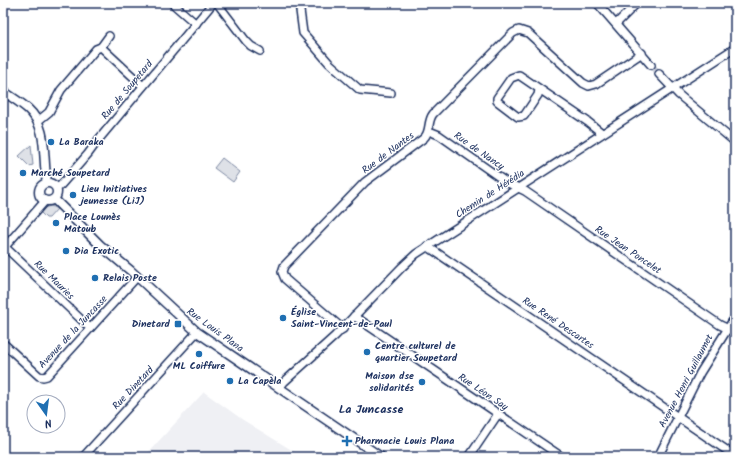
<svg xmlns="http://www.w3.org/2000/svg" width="738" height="460" viewBox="0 0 738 460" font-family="Kalam,sans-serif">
	<rect width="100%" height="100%" fill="#fff"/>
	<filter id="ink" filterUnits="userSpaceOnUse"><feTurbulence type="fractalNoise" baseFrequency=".025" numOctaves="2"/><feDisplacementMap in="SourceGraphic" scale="8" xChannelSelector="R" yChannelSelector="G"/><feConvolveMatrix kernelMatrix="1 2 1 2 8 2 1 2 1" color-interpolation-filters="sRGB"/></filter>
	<g filter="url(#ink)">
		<polygon fill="#eff0f4" points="204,392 243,420 303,457 144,457"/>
		<g fill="#dee1e7" stroke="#7c88a2">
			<polygon points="31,145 33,165 29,166 19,156"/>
			<polygon points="222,158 240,172 233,182 214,168"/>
			<polygon points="51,206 57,209 49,218 46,218 40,212 43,208"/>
		</g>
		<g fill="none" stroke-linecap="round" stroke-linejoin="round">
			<polyline stroke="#d1d5df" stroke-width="7" stroke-dasharray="7 3.5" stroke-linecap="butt" points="651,65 659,74"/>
			<g stroke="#1b2f5e" stroke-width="10">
				<g id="minor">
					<polyline points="172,3 196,24"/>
					<polyline points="217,3 246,41 251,46 260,51"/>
					<polyline points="299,3 303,33 329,63 360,90 391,93"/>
					<polyline points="597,3 651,65"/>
					<polyline points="616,24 637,3"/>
					<polyline points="101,47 143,86"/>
					<polyline points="659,74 679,95 735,142"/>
					<polyline points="539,90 538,95 524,116 518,117 497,101 497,98 511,78 519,75 588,122 602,133"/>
					<polyline points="38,121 49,112 61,90 96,49 101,47 109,36"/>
					<polyline points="429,131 439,135 506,182 525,191 720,325 735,332"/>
					<polyline points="57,188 60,186 88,154 99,139 213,3"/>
					<polyline points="427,246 735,456"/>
					<polyline points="5,247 90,328"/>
					<polyline points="3,249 45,201"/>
					<polyline points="354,316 562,457"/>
					<path d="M343 329 285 279 282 272 284 266 365 182 424 138C431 131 427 122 433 114L513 33 519 30 528 33 583 83 589 86 596 84 642 53"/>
					<polyline points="3,343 39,376 43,377 47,376 137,277"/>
					<polyline points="280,387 284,382 335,336 402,267 416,254 735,48"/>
					<polyline points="83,457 197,332"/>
					<polyline points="469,457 498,414"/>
					<polyline points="658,457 700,373 735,317"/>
				</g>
			</g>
			<g stroke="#1b2f5e" stroke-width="11">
				<g id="tertiary">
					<path d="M3 91C11 97 20 102 28 109 49 128 42 158 47 182"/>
					<circle cx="48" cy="192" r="9"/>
					<polyline points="54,199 100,245 131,271 197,332 381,457"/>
				</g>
			</g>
			<use href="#minor" stroke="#fff" stroke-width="7"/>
			<use href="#tertiary" stroke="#fff" stroke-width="8"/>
		</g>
	</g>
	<g fill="#1f6fb2" stroke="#fff" stroke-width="1.5">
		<circle cx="51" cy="142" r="4"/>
		<circle cx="23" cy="173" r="4"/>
		<circle cx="73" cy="195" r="4"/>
		<circle cx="56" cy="223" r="4"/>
		<circle cx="66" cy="251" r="4"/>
		<circle cx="95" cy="278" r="4"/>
		<circle cx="283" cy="318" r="4"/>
		<rect x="174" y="320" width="8" height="8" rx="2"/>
		<circle cx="367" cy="352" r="4"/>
		<circle cx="199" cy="354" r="4"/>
		<circle cx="230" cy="381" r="4"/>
		<circle cx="422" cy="382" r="4"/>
		<path d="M345 435h4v4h4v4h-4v4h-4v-4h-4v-4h4z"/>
	</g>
	<g text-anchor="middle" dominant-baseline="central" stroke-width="3" stroke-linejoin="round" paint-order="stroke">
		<g font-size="10" fill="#1b2f5e" stroke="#fff">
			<text transform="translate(127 90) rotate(-50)">Rue de Soupetard</text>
			<text transform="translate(479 151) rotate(35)">Rue de Nancy</text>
			<text transform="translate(388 153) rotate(-37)">Rue de Nantes</text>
			<text transform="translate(490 194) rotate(-33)">Chemin de Hérédia</text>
			<text transform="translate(628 250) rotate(34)">Rue Jean Poncelet</text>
			<text transform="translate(54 280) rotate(44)">Rue Mauries</text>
			<text transform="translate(558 323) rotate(34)">Rue René Descartes</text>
			<text transform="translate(215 330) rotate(36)">Rue Louis Plana</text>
			<text transform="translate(73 332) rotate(-47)">Avenue de la Juncasse</text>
			<text transform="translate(686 381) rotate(-62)">Avenue Henri Guillaumet</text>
			<text transform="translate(133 388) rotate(-47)">Rue Dinetard</text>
			<text transform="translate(483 392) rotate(34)">Rue Léon Say</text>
		</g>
		<g font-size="10" font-weight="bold" fill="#1b2f5e" stroke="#fff" text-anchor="start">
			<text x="59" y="142">La Baraka</text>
			<text x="31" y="173">Marché Soupetard</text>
			<text x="81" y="189">Lieu Initiatives<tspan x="81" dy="12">jeunesse (LiJ)</tspan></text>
			<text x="64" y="217">Place Lounès<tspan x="64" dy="12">Matoub</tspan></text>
			<text x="74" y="251">Dia Exotic</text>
			<text x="103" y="278">Relais Poste</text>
			<text x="291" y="312">Église<tspan x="291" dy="12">Saint-Vincent-de-Paul</tspan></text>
			<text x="170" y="324" text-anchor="end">Dinetard</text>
			<text x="375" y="346">Centre culturel de<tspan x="375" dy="12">quartier Soupetard</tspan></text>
			<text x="199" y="366" text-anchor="middle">ML Coiffure</text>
			<text x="414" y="376" text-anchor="end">Maison dse<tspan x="414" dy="12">solidarités</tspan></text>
			<text x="238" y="381">La Capèla</text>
			<text x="355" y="441">Pharmacie Louis Plana</text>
		</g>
		<g font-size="12" font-weight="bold" fill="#1b2f5e" stroke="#fff">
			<text x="371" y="409">La Juncasse</text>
		</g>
	</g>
	<rect width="738" height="460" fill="none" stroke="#fff" stroke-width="16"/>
	<rect x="8" y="8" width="722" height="444" fill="none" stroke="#1b2f5e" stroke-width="1.5" filter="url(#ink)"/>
	<g transform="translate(46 414) rotate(166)"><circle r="19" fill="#ffffff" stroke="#a4acbf"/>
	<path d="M0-3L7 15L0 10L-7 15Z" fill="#1f6fb2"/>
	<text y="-6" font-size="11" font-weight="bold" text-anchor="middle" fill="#1b2f5e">N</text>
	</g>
</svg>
